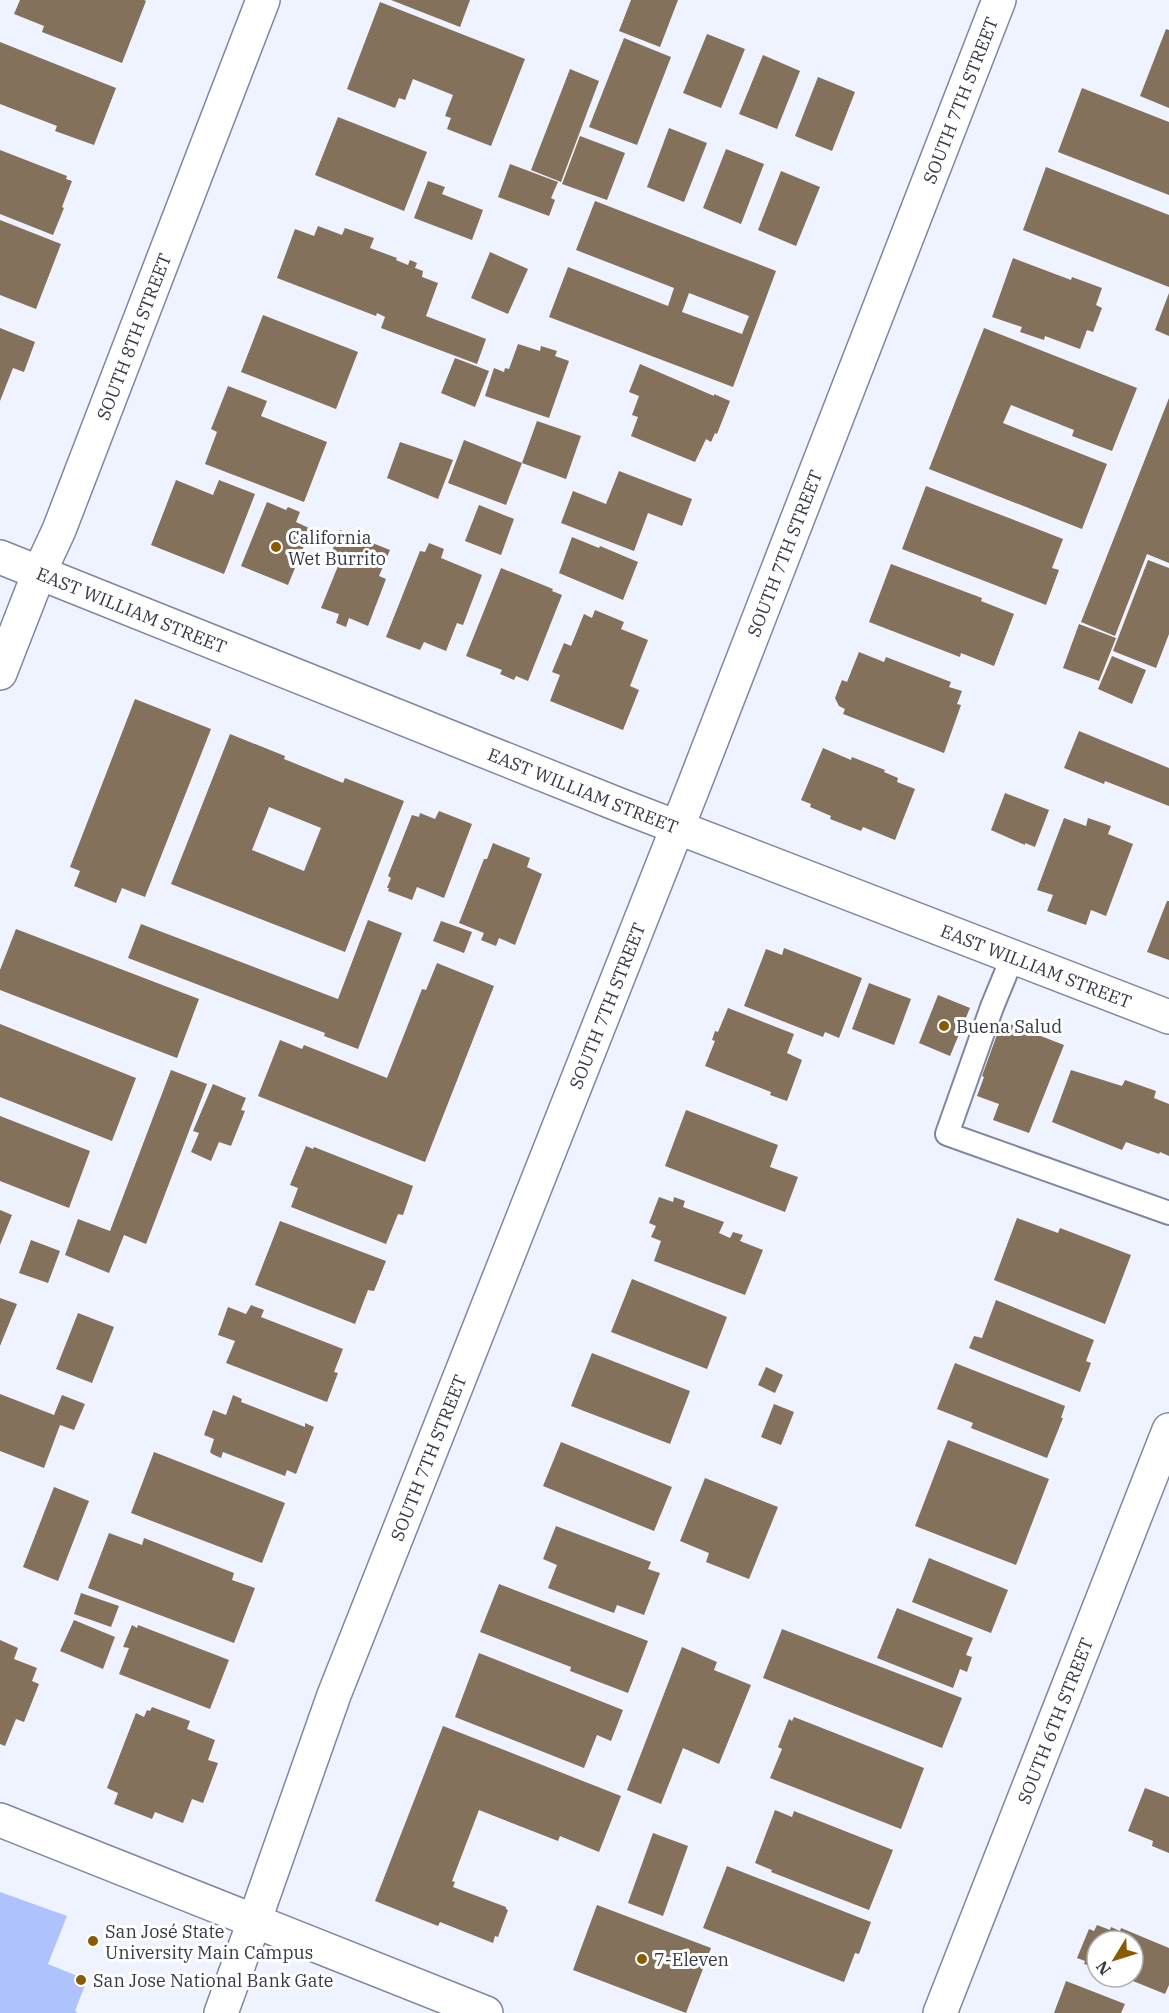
<svg xmlns="http://www.w3.org/2000/svg" width="1169" height="2013" viewBox="0 0 1169 2013" font-family="'IBM Plex Serif',serif">
	<rect width="100%" height="100%" fill="#eff3ff"/>
	<polygon fill="#aec3fe" points="0,1892 67,1916 48,1964 87,1980 75,2011 78,2013 0,2013"/>
	<g fill="#84715b" fill-rule="evenodd">
		<polygon points="20,0 144,0 146,1 122,63 42,32 44,26 14,14"/>
		<polygon points="391,0 470,0 460,27"/>
		<polygon points="631,0 678,0 660,47 619,31"/>
		<polygon points="380,2 525,59 491,146 447,129 451,118 445,116 453,95 413,79 405,100 399,98 395,108 347,89"/>
		<polygon points="1166,29 1169,30 1169,108 1140,96"/>
		<polygon points="707,34 745,49 721,108 683,93"/>
		<polygon points="624,38 671,57 637,145 589,127"/>
		<polygon points="0,42 116,88 94,145 55,131 57,126 0,104"/>
		<polygon points="763,55 800,71 777,129 739,114"/>
		<polygon points="570,69 599,81 561,182 531,170"/>
		<polygon points="818,77 855,92 832,151 795,136"/>
		<polygon points="1082,88 1169,122 1169,195 1058,152"/>
		<polygon points="338,117 427,152 404,211 315,175"/>
		<polygon points="669,128 707,143 684,202 647,187"/>
		<polygon points="580,136 625,153 607,200 562,184"/>
		<polygon points="726,149 764,164 741,224 703,208"/>
		<polygon points="0,150 67,176 66,179 72,181 62,207 64,208 53,235 0,214"/>
		<polygon points="510,164 558,182 551,198 555,200 549,216 498,197"/>
		<polygon points="1046,167 1169,215 1169,287 1023,230"/>
		<polygon points="781,171 820,187 796,246 758,230"/>
		<polygon points="428,181 445,187 442,194 483,210 472,240 414,218"/>
		<path d="M595 201 776 271 733 387 549 317 568 267 668 306 674 288 576 250ZM689 293 749 316 742 334 682 312Z"/>
		<polygon points="0,220 61,244 36,309 0,295"/>
		<polygon points="318,226 342,235 345,228 374,238 370,248 397,258 396,260 408,265 410,260 417,263 415,268 423,271 422,277 438,283 426,316 486,339 477,364 381,328 385,317 377,313 376,316 277,278 295,229 314,236"/>
		<polygon points="490,252 528,269 508,314 471,298"/>
		<polygon points="1013,258 1071,280 1072,277 1102,288 1096,305 1102,308 1093,332 1087,330 1080,349 1045,336 1044,340 1020,332 1022,327 992,317"/>
		<polygon points="1169,293 1169,336 1155,330"/>
		<polygon points="263,315 358,352 336,409 241,372"/>
		<polygon points="0,328 35,342 24,372 13,368 0,401"/>
		<polygon points="984,328 1137,388 1112,451 1072,436 1074,430 1011,405 1003,423 1107,464 1082,529 929,469"/>
		<polygon points="518,344 540,351 541,346 557,351 555,356 569,361 549,418 485,396 494,368 504,372 505,368 509,369"/>
		<polygon points="455,358 489,371 475,407 441,393"/>
		<polygon points="640,364 714,396 714,394 730,401 717,434 715,433 711,442 706,439 695,462 631,436 638,417 632,415 639,396 629,392"/>
		<polygon points="228,386 267,401 261,416 327,442 304,502 205,464 217,432 211,429"/>
		<polygon points="1169,398 1169,563 1147,554 1115,636 1081,622"/>
		<polygon points="537,421 581,436 566,479 522,463"/>
		<polygon points="464,440 522,463 506,505 448,483"/>
		<polygon points="400,442 453,460 438,499 387,478"/>
		<polygon points="619,471 692,499 682,526 648,513 634,551 561,523 573,491 606,504"/>
		<polygon points="176,480 213,495 219,480 255,494 224,574 151,545"/>
		<polygon points="926,486 1063,539 1052,568 1059,570 1046,605 902,549"/>
		<polygon points="267,502 286,510 288,507 300,512 296,522 311,529 288,585 241,566"/>
		<polygon points="479,505 514,519 501,555 465,541"/>
		<polygon points="340,530 390,550 379,576 386,579 368,626 349,618 346,627 336,623 339,614 321,608 340,561 332,551"/>
		<polygon points="572,537 599,548 600,546 638,562 623,600 559,573"/>
		<polygon points="429,543 444,549 441,558 482,575 463,625 457,623 446,651 424,642 420,650 386,637 420,551 425,552"/>
		<polygon points="1148,560 1169,568 1169,634 1156,668 1113,651"/>
		<polygon points="891,564 982,598 981,601 1014,614 994,666 961,653 960,657 869,622"/>
		<polygon points="501,568 553,589 552,591 562,595 528,681 516,676 514,680 500,674 502,670 466,656"/>
		<polygon points="595,610 624,622 621,629 648,640 630,686 639,690 623,730 550,701 560,675 552,672 564,643 571,646 584,614 592,618"/>
		<polygon points="1079,624 1116,638 1099,681 1063,668"/>
		<polygon points="859,652 884,662 886,657 951,682 949,687 962,691 957,704 961,705 944,753 843,714 845,709 839,706 835,698 842,680 847,682"/>
		<polygon points="1112,656 1146,670 1132,704 1098,689"/>
		<polygon points="135,699 211,729 145,897 122,888 116,903 74,886 80,871 70,867"/>
		<polygon points="1079,731 1169,768 1169,806 1105,781 1104,784 1064,768"/>
		<path d="M230 734 285 756 284 759 343 783 345 778 404 801 345 952 171 884ZM269 807 321 828 304 871 252 850Z"/>
		<polygon points="823,748 851,760 852,757 885,770 884,772 898,778 897,782 915,789 895,840 863,827 861,831 830,819 831,816 810,807 811,804 801,800"/>
		<polygon points="1005,793 1049,810 1035,847 1025,843 1025,845 991,830"/>
		<polygon points="439,811 472,824 444,898 417,887 412,900 388,891 389,888 387,888 391,878 388,876 412,815 419,817 420,813 435,819"/>
		<polygon points="1064,818 1086,826 1088,818 1111,826 1108,834 1133,844 1106,916 1091,910 1086,925 1047,911 1053,895 1037,890"/>
		<polygon points="493,843 530,858 527,867 542,874 515,945 499,938 496,946 481,940 484,933 459,923 484,859 487,859"/>
		<polygon points="1167,901 1169,901 1169,960 1147,952"/>
		<polygon points="368,920 402,933 358,1049 324,1036 325,1033 128,958 141,924 338,999"/>
		<polygon points="441,921 472,932 464,953 433,941"/>
		<polygon points="16,929 199,999 177,1058 0,990 0,970"/>
		<polygon points="784,948 862,978 839,1038 825,1032 823,1037 744,1006 766,949 782,955"/>
		<polygon points="437,963 494,986 425,1162 258,1096 280,1040 302,1049 304,1045 387,1078 422,989 426,990"/>
		<polygon points="869,983 911,999 894,1045 852,1029"/>
		<polygon points="938,995 970,1008 950,1056 919,1043"/>
		<polygon points="728,1008 794,1034 787,1053 802,1060 787,1101 770,1095 771,1092 705,1066 715,1041 712,1040 715,1031 718,1032"/>
		<polygon points="1002,1021 1064,1045 1029,1133 993,1120 999,1104 977,1096 984,1077 982,1076"/>
		<polygon points="0,1024 136,1078 112,1141 0,1097"/>
		<polygon points="171,1070 207,1084 146,1244 124,1235 109,1273 65,1255 78,1219 110,1231"/>
		<polygon points="1071,1070 1122,1086 1125,1080 1156,1091 1154,1098 1169,1104 1169,1156 1160,1152 1159,1154 1126,1142 1122,1150 1052,1122"/>
		<polygon points="213,1084 246,1098 241,1110 245,1111 231,1146 219,1142 211,1161 191,1152 199,1133 193,1131"/>
		<polygon points="686,1110 778,1145 770,1167 798,1177 785,1212 665,1166"/>
		<polygon points="0,1116 90,1151 69,1208 0,1181"/>
		<polygon points="306,1146 313,1149 314,1147 413,1186 403,1215 398,1214 386,1244 291,1207 298,1188 290,1185"/>
		<polygon points="659,1197 673,1202 674,1197 685,1201 683,1207 724,1222 719,1233 730,1238 733,1232 743,1235 740,1241 763,1250 745,1295 654,1261 661,1241 651,1237 656,1226 649,1223"/>
		<polygon points="0,1210 12,1215 0,1245"/>
		<polygon points="1017,1218 1058,1233 1060,1228 1131,1255 1105,1324 994,1280"/>
		<polygon points="280,1221 386,1261 374,1291 368,1290 355,1324 255,1285"/>
		<polygon points="31,1240 60,1251 48,1283 19,1273"/>
		<polygon points="632,1279 727,1317 707,1369 611,1332"/>
		<polygon points="0,1298 17,1304 0,1346"/>
		<polygon points="996,1300 1094,1340 1086,1361 1091,1363 1080,1392 969,1348 974,1336 982,1338"/>
		<polygon points="251,1305 264,1310 261,1317 343,1349 334,1372 338,1373 327,1402 226,1363 235,1341 218,1335 228,1307 246,1314"/>
		<polygon points="78,1313 114,1327 92,1383 56,1369"/>
		<polygon points="592,1353 690,1391 670,1444 571,1406"/>
		<polygon points="955,1363 1065,1406 1061,1418 1063,1418 1047,1458 971,1428 973,1423 937,1409"/>
		<polygon points="766,1367 783,1375 775,1393 758,1385"/>
		<polygon points="0,1394 54,1415 62,1395 85,1404 74,1430 60,1425 44,1468 0,1451"/>
		<polygon points="233,1395 242,1399 241,1402 305,1427 305,1423 314,1427 296,1474 287,1470 285,1476 223,1452 221,1458 212,1454 210,1452 214,1439 204,1435 213,1410 226,1415"/>
		<polygon points="774,1404 794,1412 781,1445 761,1437"/>
		<polygon points="948,1440 1049,1479 1016,1565 915,1526"/>
		<polygon points="561,1442 672,1487 654,1531 543,1486"/>
		<polygon points="154,1452 285,1503 262,1563 131,1513"/>
		<polygon points="705,1478 778,1507 749,1579 706,1562 709,1553 680,1541"/>
		<polygon points="54,1487 89,1501 58,1581 23,1567"/>
		<polygon points="556,1526 651,1562 648,1569 660,1573 644,1615 617,1605 614,1613 548,1588 557,1565 543,1559"/>
		<polygon points="109,1533 142,1545 144,1538 234,1573 232,1580 255,1588 234,1643 88,1588"/>
		<polygon points="929,1558 1008,1590 991,1633 912,1602"/>
		<polygon points="499,1584 648,1641 628,1693 570,1671 571,1667 480,1632"/>
		<polygon points="81,1593 119,1606 111,1627 74,1614"/>
		<polygon points="897,1608 973,1638 966,1655 972,1657 967,1672 960,1669 953,1688 877,1658"/>
		<polygon points="74,1620 115,1637 103,1669 60,1651"/>
		<polygon points="132,1625 137,1628 138,1625 229,1660 210,1709 119,1674 129,1648 123,1647"/>
		<polygon points="782,1629 962,1698 942,1748 763,1678"/>
		<polygon points="0,1640 18,1648 14,1659 37,1668 32,1681 39,1684 24,1722 16,1719 5,1746 0,1744"/>
		<polygon points="682,1647 717,1662 714,1670 751,1685 719,1764 683,1748 661,1804 627,1790"/>
		<polygon points="479,1653 623,1710 611,1741 597,1735 584,1768 455,1717"/>
		<polygon points="152,1707 190,1721 187,1729 215,1740 208,1760 218,1763 203,1803 192,1799 183,1823 155,1812 152,1819 114,1804 118,1793 107,1788 136,1713 144,1717 147,1710 150,1711"/>
		<polygon points="794,1717 924,1768 901,1829 770,1778 782,1749 778,1747 789,1719 792,1721"/>
		<polygon points="443,1726 621,1796 599,1852 560,1836 558,1841 479,1810 452,1881 455,1882 453,1887 506,1907 506,1909 508,1910 498,1937 495,1936 493,1943 440,1922 438,1926 375,1901"/>
		<polygon points="1145,1788 1169,1797 1169,1853 1152,1846 1153,1841 1128,1831"/>
		<polygon points="775,1810 792,1817 794,1811 893,1850 869,1910 771,1872 772,1870 755,1863"/>
		<polygon points="653,1833 688,1846 663,1916 628,1903"/>
		<polygon points="727,1866 871,1922 859,1954 855,1953 844,1982 703,1928"/>
		<polygon points="597,1905 711,1948 686,2013 573,1970"/>
		<polygon points="1097,1925 1110,1930 1111,1927 1120,1931 1121,1928 1169,1948 1169,1985 1165,1994 1123,1977 1133,1977 1133,1941 1097,1941 1097,1968 1084,1964 1085,1961 1077,1958 1089,1929 1094,1931"/>
		<polygon points="1066,1981 1125,2004 1121,2013 1054,2013"/>
	</g>
	<g fill="none" stroke-linecap="round" stroke-linejoin="round">
		<g stroke="#7e87a1" stroke-width="26">
			<polyline id="lane" points="1013,956 992,1007 947,1134 1169,1213"/>
		</g>
		<g stroke="#7e87a1" stroke-width="36">
			<g id="street">
				<path id="s1" d="M0 557 622 806 1169 1017"/>
				<path id="s2" d="M0 673 39 573 59 530 263 0"/>
				<polyline points="221,2013 254,1922"/>
				<path id="s3" d="M940 2013 1169 1430"/>
			</g>
		</g>
		<g stroke="#7e87a1" stroke-width="36">
			<g id="secondary">
				<polyline points="0,1820 486,2013"/>
				<path id="s4" d="M254 1922 334 1695 693 788 999 0"/>
			</g>
		</g>
		<use href="#lane" stroke="#fff" stroke-width="22"/>
		<use href="#street" stroke="#fff" stroke-width="33"/>
		<use href="#secondary" stroke="#fff" stroke-width="33"/>
	</g>
	<g fill="#8a5900" stroke="#fff" stroke-width="2">
		<circle cx="276" cy="547" r="6"/>
		<circle cx="944" cy="1026" r="6"/>
		<circle cx="93" cy="1941" r="6"/>
		<circle cx="642" cy="1959" r="6"/>
		<circle cx="81" cy="1980" r="6"/>
	</g>
	<g text-anchor="middle" dominant-baseline="central" stroke-width="6" stroke-linejoin="round" paint-order="stroke">
		<g font-size="18" fill="#353944" stroke="#fff">
			<text stroke="none"><textPath href="#s4" startOffset="1954">SOUTH 7TH STREET</textPath></text>
			<text stroke="none"><textPath href="#s2" startOffset="362">SOUTH 8TH STREET</textPath></text>
			<text stroke="none"><textPath href="#s4" startOffset="1468">SOUTH 7TH STREET</textPath></text>
			<text stroke="none"><textPath href="#s1" startOffset="142">EAST WILLIAM STREET</textPath></text>
			<text stroke="none"><textPath href="#s1" startOffset="628">EAST WILLIAM STREET</textPath></text>
			<text stroke="none"><textPath href="#s1" startOffset="1114">EAST WILLIAM STREET</textPath></text>
			<text stroke="none"><textPath href="#s4" startOffset="982">SOUTH 7TH STREET</textPath></text>
			<text stroke="none"><textPath href="#s4" startOffset="496">SOUTH 7TH STREET</textPath></text>
			<text stroke="none"><textPath href="#s3" startOffset="314">SOUTH 6TH STREET</textPath></text>
		</g>
		<g font-size="18" fill="#353944" stroke="#fff" text-anchor="start">
			<text x="288" y="537">California<tspan x="288" dy="21">Wet Burrito</tspan></text>
			<text x="956" y="1026">Buena Salud</text>
			<text x="105" y="1931">San José State<tspan x="105" dy="21">University Main Campus</tspan></text>
			<text x="654" y="1959">7-Eleven</text>
			<text x="93" y="1980">San Jose National Bank Gate</text>
		</g>
	</g>
	<g transform="translate(1115 1959) rotate(232)"><circle r="28" fill="#ffffff" stroke="#aeb0b4" stroke-width="1.5"/>
	<path d="M0-4.5L10 22L0 15L-10 22Z" fill="#8a5900"/>
	<text y="-9" font-size="16" font-weight="bold" text-anchor="middle" fill="#353944">N</text>
	</g>
</svg>
